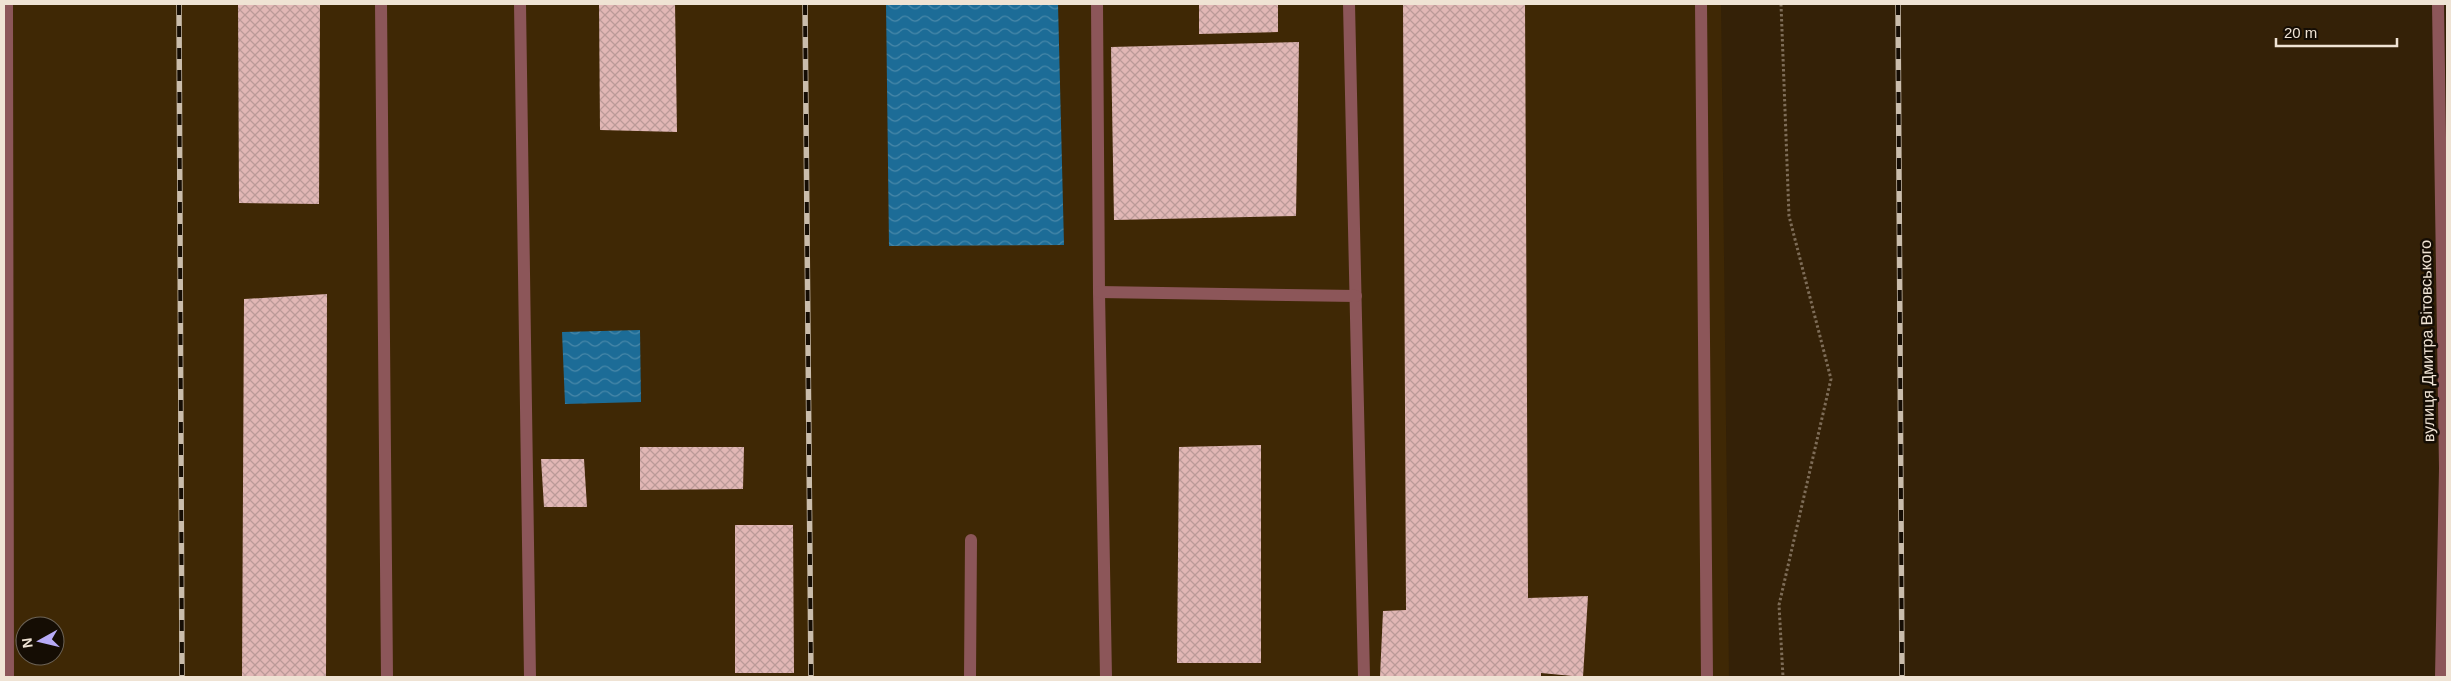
<svg xmlns="http://www.w3.org/2000/svg" width="2451" height="681" viewBox="0 0 2451 681" font-family="Helvetica,sans-serif">
	<defs>
		<pattern id="water-waves" width="16" height="10" patternUnits="userSpaceOnUse" patternTransform="scale(1.25)"><rect width="16" height="10" fill="#1c6c97"/><path d="M0 5q4-4 8 0t8 0" fill="none" stroke="#4888a9"/></pattern>
		<pattern id="building-cross-hatch" width="8" height="8" patternUnits="userSpaceOnUse" patternTransform="scale(1.25)"><rect width="8" height="8" fill="#e1b7b5"/><path d="M0 0l8 8M0 8l8-8" fill="none" stroke="#bb9a98"/></pattern>
	</defs>
	<rect width="100%" height="100%" fill="#342107"/>
	<path fill="#3f2805" fill-rule="evenodd" d="M4 4H1721L1729 677H4ZM25 626H55V656H25Z"/>
	<g fill="url(#water-waves)">
		<polygon points="886,4 1058,4 1064,245 889,246"/>
		<polygon points="640,330 641,402 565,404 562,332"/>
	</g>
	<g fill="url(#building-cross-hatch)">
		<polygon points="238,4 320,4 319,204 239,203"/>
		<polygon points="599,4 675,4 677,132 600,130"/>
		<polygon points="1199,4 1278,4 1278,32 1199,34"/>
		<polygon points="1403,4 1525,4 1528,598 1588,596 1583,677 1541,673 1541,677 1380,677 1383,611 1406,610"/>
		<polygon points="1299,42 1296,216 1114,220 1111,47"/>
		<polygon points="327,294 326,677 242,677 244,299"/>
		<polygon points="1261,445 1261,663 1177,663 1179,447"/>
		<polygon points="640,447 744,447 743,489 640,490"/>
		<polygon points="541,459 584,459 587,507 544,507"/>
		<polygon points="735,525 793,525 794,673 735,673"/>
	</g>
	<g fill="none" stroke-linecap="round" stroke-linejoin="round">
		<polyline stroke="#7e6d58" stroke-width="3" stroke-dasharray="2.5 2.5" stroke-linecap="butt" points="1781,4 1789,216 1831,379 1779,605 1783,677"/>
		<g stroke="#8c5659" stroke-width="12">
			<polyline points="7,4 8,677"/>
			<polyline points="381,4 387,677"/>
			<polyline points="520,4 530,677"/>
			<polyline points="1097,4 1099,292 1106,677"/>
			<polyline points="1349,4 1364,677"/>
			<polyline points="1701,4 1707,677"/>
			<polyline points="2438,4 2445,468 2441,677"/>
			<polyline points="1099,292 1356,296"/>
			<polyline points="970,677 971,540"/>
		</g>
		<g stroke="#cabdac" stroke-width="5.5">
			<g id="rail">
				<polyline points="179,4 182,677"/>
				<polyline points="805,4 811,677"/>
				<polyline points="1898,4 1902,677"/>
			</g>
		</g>
		<use href="#rail" stroke="#150d04" stroke-width="4" stroke-dasharray="11" stroke-linecap="butt"/>
	</g>
	<g text-anchor="middle" dominant-baseline="central" stroke-width="5" stroke-linejoin="round" paint-order="stroke">
		<g font-size="16" fill="#efe3d4" stroke="#150d04">
			<text transform="translate(2427 341) rotate(-91)">вулиця Дмитра Вітовського</text>
		</g>
	</g>
	<rect width="2451" height="681" fill="none" stroke="#efe3d4" stroke-width="10"/>
	<g transform="translate(40 641) rotate(262)"><circle r="24" fill="#150d04" stroke="#6c6357"/>
	<path d="M0-4L9 19L0 12L-9 19Z" fill="#b8abf7"/>
	<text y="-8" font-size="14" font-weight="bold" text-anchor="middle" fill="#efe3d4">N</text>
	</g>
	<path d="M2276 38v8h121v-8" fill="none" stroke="#efe3d4" stroke-width="2.5"/>
	<text x="2284" y="38" font-size="15" fill="#efe3d4" stroke="#150d04" stroke-width="4" paint-order="stroke">20 m</text>
</svg>
